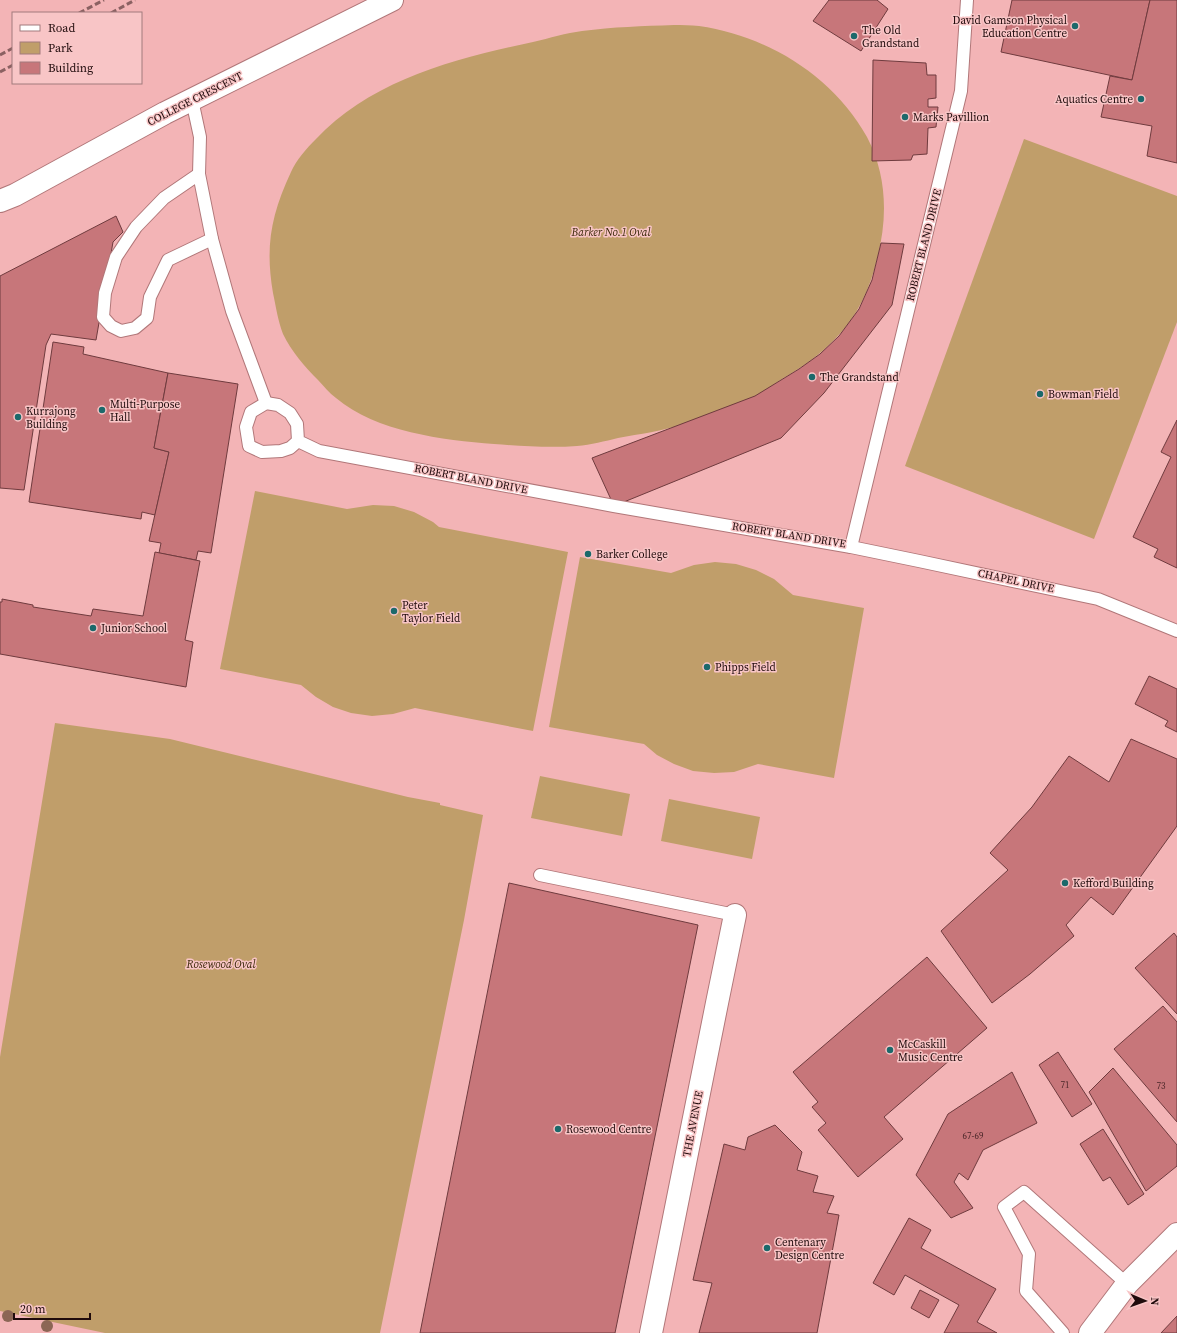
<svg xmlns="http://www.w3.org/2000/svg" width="1177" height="1333" viewBox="0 0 1177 1333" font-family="'Source Serif 4',serif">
	<rect width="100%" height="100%" fill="#f3b4b6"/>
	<g fill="#c09e6a">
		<path d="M674 25C682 25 691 25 699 26 768 36 833 76 867 137 887 175 888 218 877 259 870 289 857 317 835 339 820 355 801 368 782 379 773 385 764 392 754 397 744 401 733 405 723 409 710 414 697 419 684 424 662 431 640 434 618 438 605 441 591 445 577 446 550 448 521 446 494 444 443 440 376 432 336 398 329 393 324 386 318 380 305 367 291 351 283 334 278 321 276 307 273 293 265 246 271 215 291 172 297 159 306 149 316 139 371 80 457 58 533 42 550 38 566 33 582 31 613 27 643 26 674 25Z"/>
		<polygon points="1024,139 1177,196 1177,322 1094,539 905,466"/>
		<polygon points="255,491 347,509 373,505 394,506 414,512 433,522 439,527 568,552 533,731 415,708 393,714 372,716 351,713 333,707 316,697 301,685 220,669"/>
		<polygon points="580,557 671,573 694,565 715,562 736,564 756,570 774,579 793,595 864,608 834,778 758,764 734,772 714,773 693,771 674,764 657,755 644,744 549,727"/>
		<polygon points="55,723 170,739 408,797 440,803 440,805 483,815 464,920 380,1333 105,1333 0,1311 0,1057"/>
		<polygon points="540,776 630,794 622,836 531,818"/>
		<polygon points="669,799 760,817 752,859 661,841"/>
	</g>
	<g fill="#c7767a" stroke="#6f3b3e">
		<polygon points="829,0 877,0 888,9 861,51 813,21"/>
		<polygon points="1012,0 1150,0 1132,80 1001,52"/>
		<polygon points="1150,0 1177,0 1177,163 1147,156 1152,126 1101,117 1110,76 1132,80"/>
		<polygon points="873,60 926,63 927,75 936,75 936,98 928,99 928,107 938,107 936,127 928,128 927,154 913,155 911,160 872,161"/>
		<polygon points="116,216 123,232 113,242 96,340 51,334 46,345 24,490 0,488 0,276"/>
		<polygon points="881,243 904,244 892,305 824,393 781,438 614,506 592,458 755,396 799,369 820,354 839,336 859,309 872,280"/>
		<polygon points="53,342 84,347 83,354 168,373 154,448 169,452 155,515 142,512 141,519 29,502"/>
		<polygon points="168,373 238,384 211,553 198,551 196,560 159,553 161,543 149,541 169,452 154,448"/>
		<polygon points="1177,420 1177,568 1154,557 1158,549 1133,537 1171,457 1161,452"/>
		<polygon points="155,552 200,561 185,640 193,642 186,687 0,654 0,602 2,602 2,599 33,605 33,607 91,616 93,609 143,616"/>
		<polygon points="1149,676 1177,689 1177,732 1165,726 1168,721 1135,704"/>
		<polygon points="1131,739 1177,759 1177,826 1113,915 1091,897 1066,925 1074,936 1030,974 992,1003 941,931 1008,870 990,853 1032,807 1069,756 1109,782"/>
		<polygon points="509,883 698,925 615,1333 420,1333"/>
		<polygon points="1174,933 1177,937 1177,1014 1135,968"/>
		<polygon points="927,957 987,1028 884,1117 903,1139 858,1177 818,1130 826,1123 812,1107 818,1102 793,1072"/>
		<polygon points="1163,1006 1177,1022 1177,1122 1114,1049"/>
		<polygon points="1058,1052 1092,1104 1072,1117 1039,1065"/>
		<polygon points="1113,1068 1177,1145 1177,1166 1146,1191 1089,1092"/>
		<polygon points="1012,1072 1037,1123 983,1150 968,1180 959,1173 954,1182 973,1208 951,1218 916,1175 948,1114"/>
		<polygon points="775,1125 802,1152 797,1170 818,1176 813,1192 834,1196 827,1213 839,1215 817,1333 699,1333 712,1283 693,1280 724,1144 745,1150 748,1137"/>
		<polygon points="1103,1129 1144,1194 1128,1205 1110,1177 1103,1181 1080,1144"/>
		<polygon points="909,1218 931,1230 921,1248 996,1289 977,1322 997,1333 944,1333 959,1305 905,1275 894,1295 873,1283"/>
		<polygon points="920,1290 939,1300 929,1318 911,1308"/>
		<polygon points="1177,1316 1177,1333 1161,1333"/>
	</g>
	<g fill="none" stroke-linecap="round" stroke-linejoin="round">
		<g stroke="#b17779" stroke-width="14">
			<g id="lane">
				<polyline points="192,100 200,137 199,174 212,239 232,311 266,403"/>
				<polyline points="199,174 164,198 136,227 116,257 105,293 103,317 111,326 121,331 135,328 147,318 150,297 168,260 212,239"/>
				<polyline points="298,441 297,424 290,413 278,405 266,403 251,412 246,427 249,446 262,452 281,451 290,448 298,441 319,451 614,506 851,547 919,561 1098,599 1177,631"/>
				<polyline points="851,547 961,91 967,0"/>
				<polyline points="540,875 735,915"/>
				<polyline points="1063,1333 1026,1291 1029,1254 1004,1207 1024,1192 1127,1284"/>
			</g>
		</g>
		<g stroke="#b17779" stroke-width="24">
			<polyline id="street" points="651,1333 717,1003 735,915"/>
		</g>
		<g stroke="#b17779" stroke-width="24">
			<polyline id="secondary" points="0,201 15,195 165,113 392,0"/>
		</g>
		<g stroke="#b17779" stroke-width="24">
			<polyline id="primary" points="1090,1333 1127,1284 1177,1234"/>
		</g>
		<use href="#lane" stroke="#fff" stroke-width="12"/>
		<use href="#street" stroke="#fff" stroke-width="22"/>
		<use href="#secondary" stroke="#fff" stroke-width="22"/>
		<use href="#primary" stroke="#fff" stroke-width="22"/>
		<g stroke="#8b6162" stroke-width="3" stroke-dasharray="6 3" stroke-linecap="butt">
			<polyline points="79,13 104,0"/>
			<polyline points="111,13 135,0"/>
			<polyline points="0,55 13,48"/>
			<polyline points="0,72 13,65"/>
		</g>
	</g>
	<g fill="#8c6655">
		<circle cx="8" cy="1316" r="6"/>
		<circle cx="47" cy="1326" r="6"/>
	</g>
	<g fill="#1c696b" stroke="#f8c5c6" stroke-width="1.5">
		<circle cx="1075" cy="26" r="4"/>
		<circle cx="854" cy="36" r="4"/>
		<circle cx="1141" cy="99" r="4"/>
		<circle cx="905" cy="117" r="4"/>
		<circle cx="812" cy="377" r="4"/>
		<circle cx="1040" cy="394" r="4"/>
		<circle cx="102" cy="410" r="4"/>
		<circle cx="18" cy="417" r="4"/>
		<circle cx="588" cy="554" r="4"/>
		<circle cx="394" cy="611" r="4"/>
		<circle cx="93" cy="628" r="4"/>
		<circle cx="707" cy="667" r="4"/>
		<circle cx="1065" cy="883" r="4"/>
		<circle cx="890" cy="1050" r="4"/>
		<circle cx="558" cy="1129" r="4"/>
		<circle cx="767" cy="1248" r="4"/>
	</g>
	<g text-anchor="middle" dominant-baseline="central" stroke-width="3" stroke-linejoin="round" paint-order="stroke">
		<g font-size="9" fill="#4a2628">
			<text x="1065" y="1085">71</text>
			<text x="1161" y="1086">73</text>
			<text x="973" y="1136">67-69</text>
		</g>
		<g font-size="11" fill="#200b0c" stroke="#f8c5c6" text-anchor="start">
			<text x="1067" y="20" text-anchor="end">David Gamson Physical<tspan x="1067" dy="13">Education Centre</tspan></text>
			<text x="862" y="30">The Old<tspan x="862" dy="13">Grandstand</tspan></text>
			<text x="1133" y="99" text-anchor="end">Aquatics Centre</text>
			<text x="913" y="117">Marks Pavillion</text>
			<text x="820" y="377">The Grandstand</text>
			<text x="1048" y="394">Bowman Field</text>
			<text x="110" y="404">Multi-Purpose<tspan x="110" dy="13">Hall</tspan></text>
			<text x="26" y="411">Kurrajong<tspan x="26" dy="13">Building</tspan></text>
			<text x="596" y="554">Barker College</text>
			<text x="402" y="605">Peter<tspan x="402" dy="13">Taylor Field</tspan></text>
			<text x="101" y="628">Junior School</text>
			<text x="715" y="667">Phipps Field</text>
			<text x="1073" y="883">Kefford Building</text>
			<text x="898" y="1044">McCaskill<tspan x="898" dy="13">Music Centre</tspan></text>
			<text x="566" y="1129">Rosewood Centre</text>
			<text x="775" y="1242">Centenary<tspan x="775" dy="13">Design Centre</tspan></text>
		</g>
		<g font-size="11" fill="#200b0c" stroke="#f8c5c6">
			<text transform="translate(195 99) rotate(-27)">COLLEGE CRESCENT</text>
			<text transform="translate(924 245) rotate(-76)">ROBERT BLAND DRIVE</text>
			<text transform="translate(471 479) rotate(11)">ROBERT BLAND DRIVE</text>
			<text transform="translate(789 535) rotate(9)">ROBERT BLAND DRIVE</text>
			<text transform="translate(1016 581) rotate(12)">CHAPEL DRIVE</text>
			<text transform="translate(693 1124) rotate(-79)">THE AVENUE</text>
		</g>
		<g font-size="11" font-style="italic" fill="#382606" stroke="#f8c5c6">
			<text x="611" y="232">Barker No.1 Oval</text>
			<text x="221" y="964">Rosewood Oval</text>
		</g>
	</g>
	<rect x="12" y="12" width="130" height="72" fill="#f8c5c6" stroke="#a27b7c"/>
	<rect x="20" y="25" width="20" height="6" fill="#ffffff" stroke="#a27b7c"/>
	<text x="48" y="32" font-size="12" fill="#200b0c">Road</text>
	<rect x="20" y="42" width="20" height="12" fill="#c09e6a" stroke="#a27b7c"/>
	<text x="48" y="52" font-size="12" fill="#200b0c">Park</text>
	<rect x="20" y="62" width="20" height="12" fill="#c7767a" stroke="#a27b7c"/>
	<text x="48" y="72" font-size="12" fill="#200b0c">Building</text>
	<g transform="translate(1145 1301) rotate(92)" stroke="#f8c5c6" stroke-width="3" paint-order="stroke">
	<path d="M0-3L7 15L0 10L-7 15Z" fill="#200b0c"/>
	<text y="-6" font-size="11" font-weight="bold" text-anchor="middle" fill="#200b0c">N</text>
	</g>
	<path d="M14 1313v6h76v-6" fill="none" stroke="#200b0c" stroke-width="2"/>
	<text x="20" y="1313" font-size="12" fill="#200b0c" stroke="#f8c5c6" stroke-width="3" paint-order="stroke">20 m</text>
</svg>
